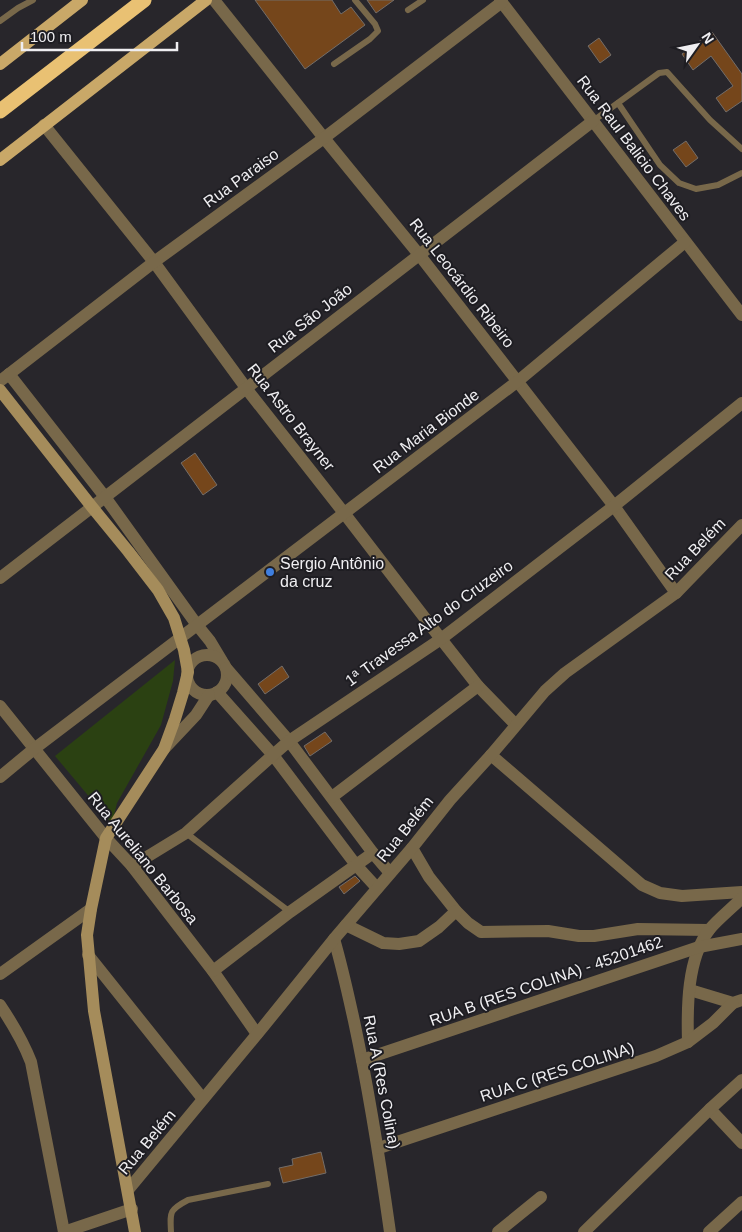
<svg xmlns="http://www.w3.org/2000/svg" width="742" height="1232" viewBox="0 0 742 1232" font-family="Arial,sans-serif">
	<rect width="100%" height="100%" fill="#28262b"/>
	<polygon fill="#2b4112" points="175,660 173,681 161,725 117,803 112,824 55,756"/>
	<g fill="#75461b" stroke="#736d69">
		<polygon points="255,0 332,0 341,14 351,7 365,25 305,69"/>
		<polygon points="367,0 394,0 376,13"/>
		<polygon points="712,32 742,74 742,101 726,112 716,98 733,86 711,56 693,70 682,54"/>
		<polygon points="599,38 611,55 600,63 588,46"/>
		<polygon points="686,141 698,158 686,167 673,150"/>
		<polygon points="195,453 217,485 203,495 181,463"/>
		<polygon points="282,666 289,677 265,694 258,684"/>
		<polygon points="325,732 332,741 310,756 304,746"/>
		<polygon points="355,876 360,881 344,894 339,887"/>
		<polygon points="321,1152 326,1173 283,1183 279,1168 293,1165 292,1159"/>
	</g>
	<g fill="none" stroke-linecap="round" stroke-linejoin="round">
		<g stroke="#78684a" stroke-width="6">
			<polyline points="408,10 423,0"/>
			<polyline points="0,21 18,8 33,0"/>
			<polyline points="334,64 370,39 378,31 375,24 355,0"/>
			<polyline points="618,103 660,165 679,183 696,189 718,185 742,173"/>
			<polyline points="593,121 659,73 667,72 710,120 742,149"/>
			<polyline points="186,833 290,912"/>
			<path d="M171 1232C170 1212 169 1210 188 1200L268 1184"/>
		</g>
		<g stroke="#78684a" stroke-width="12">
			<polyline points="214,0 324,138 421,257 614,506 676,593"/>
			<polyline points="500,0 742,315"/>
			<polyline points="44,125 154,262 249,392 344,513 441,639 478,686 516,725"/>
			<polyline points="9,374 105,497 197,625 210,641 222,661"/>
			<polyline points="0,381 154,262 324,138 502,2"/>
			<polyline points="0,578 593,121"/>
			<circle cx="207" cy="675" r="20"/>
			<polyline points="226,668 289,741 373,853 390,873"/>
			<polyline points="217,692 273,755 356,865 377,888"/>
			<polyline points="0,706 106,838 132,866 213,971 257,1034"/>
			<polyline points="164,749 196,715 209,695"/>
			<polyline points="491,755 642,885 660,893 682,896 742,892"/>
			<polyline points="0,777 34,749 180,638 518,381 685,242"/>
			<polyline points="332,797 478,686"/>
			<polyline points="412,848 429,877 456,911 468,923 481,932 548,931 579,936 594,936 638,929 709,930"/>
			<polyline points="132,866 186,833 273,755 289,741 441,639 614,506 742,403"/>
			<polyline points="346,925 383,943 399,944 419,941 439,927 456,911"/>
			<path d="M334 939C342 966 348 994 354 1021 369 1091 380 1161 390 1232"/>
			<polyline points="88,955 203,1099"/>
			<polyline points="213,971 290,912 373,853"/>
			<polyline points="0,974 91,909"/>
			<polyline points="690,990 733,1003 742,1000"/>
			<path d="M0 1005C12 1023 23 1041 31 1062L64 1232"/>
			<path d="M688 1042C687 1008 687 959 709 930 717 920 732 908 742 898"/>
			<polyline points="362,1060 699,947 742,939"/>
			<polyline points="710,1109 742,1143"/>
			<polyline points="379,1148 656,1056 688,1042 713,1023 733,1003"/>
			<polyline points="128,1190 263,1027 334,939 412,848 450,800 491,755 545,691 565,673 676,593 742,525"/>
			<polyline points="64,1232 132,1209"/>
			<polyline points="498,1232 541,1197"/>
			<polyline points="584,1232 710,1109 742,1080"/>
			<polyline points="709,1232 742,1202"/>
		</g>
		<polyline stroke="#a58c5b" stroke-width="12" points="0,390 92,507 128,551 158,590 174,618 184,650 188,672 183,693 175,719 164,749 106,838 91,909 87,935 94,1011 135,1232"/>
		<g stroke="#c9a868" stroke-width="12">
			<polyline points="0,64 82,0"/>
			<polyline points="0,160 206,0"/>
		</g>
		<polyline stroke="#e9c173" stroke-width="15" points="0,111 144,0"/>
	</g>
	<circle fill="#3f7fe0" stroke="#1e1d22" stroke-width="2" cx="270" cy="572" r="5"/>
	<g text-anchor="middle" dominant-baseline="central" stroke-width="4" stroke-linejoin="round" paint-order="stroke">
		<g font-size="16" fill="#efeef1" stroke="#1e1d22">
			<text transform="translate(634 148) rotate(53)">Rua Raul Balicio Chaves</text>
			<text transform="translate(241 178) rotate(-36)">Rua Paraiso</text>
			<text transform="translate(462 283) rotate(52)">Rua Leocárdio Ribeiro</text>
			<text transform="translate(310 318) rotate(-38)">Rua São João</text>
			<text transform="translate(291 417) rotate(52)">Rua Astro Brayner</text>
			<text transform="translate(426 431) rotate(-37)">Rua Maria Bionde</text>
			<text transform="translate(695 549) rotate(-46)">Rua Belém</text>
			<text transform="translate(429 623) rotate(-36)">1ª Travessa Alto do Cruzeiro</text>
			<text transform="translate(405 829) rotate(-51)">Rua Belém</text>
			<text transform="translate(143 858) rotate(51)">Rua Aureliano Barbosa</text>
			<text transform="translate(546 981) rotate(-19)">RUA B (RES COLINA) - 45201462</text>
			<text transform="translate(557 1072) rotate(-18)">RUA C (RES COLINA)</text>
			<text transform="translate(382 1082) rotate(79)">Rua A (Res Colina)</text>
			<text transform="translate(147 1142) rotate(-50)">Rua Belém</text>
		</g>
		<g font-size="16" fill="#efeef1" stroke="#1e1d22" text-anchor="start">
			<text x="280" y="563">Sergio Antônio<tspan x="280" dy="18">da cruz</tspan></text>
		</g>
	</g>
	<g transform="translate(697 45) rotate(57)" stroke="#1e1d22" stroke-width="4" paint-order="stroke">
	<path d="M0-4L9 19L0 12L-9 19Z" fill="#efeef1"/>
	<text y="-8" font-size="14" font-weight="bold" text-anchor="middle" fill="#efeef1">N</text>
	</g>
	<path d="M22 42v8h155v-8" fill="none" stroke="#efeef1" stroke-width="2.5"/>
	<text x="30" y="42" font-size="15" fill="#efeef1" stroke="#1e1d22" stroke-width="4" paint-order="stroke">100 m</text>
</svg>
